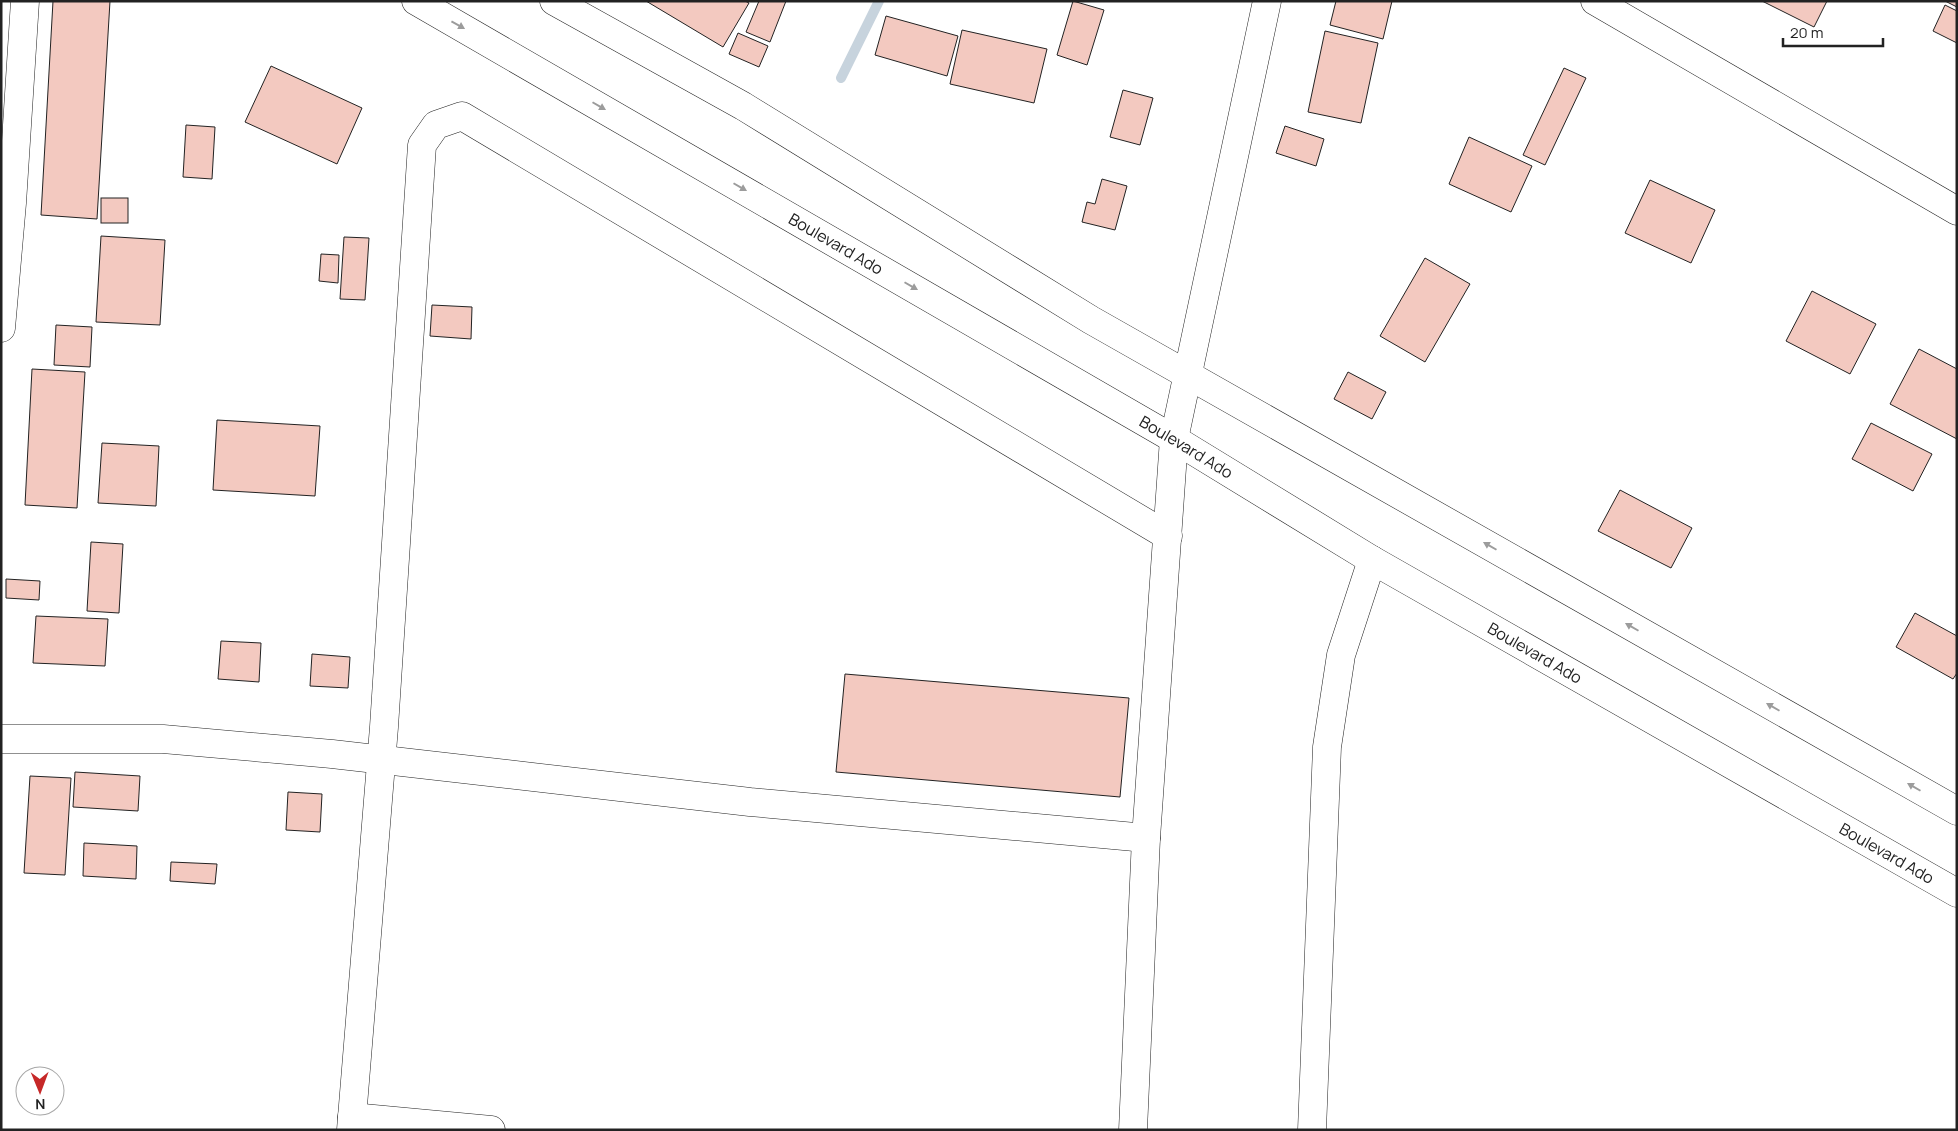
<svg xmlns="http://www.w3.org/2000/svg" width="1958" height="1131" viewBox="0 0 1958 1131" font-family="Manrope,sans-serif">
	<rect width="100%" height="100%" fill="#fff"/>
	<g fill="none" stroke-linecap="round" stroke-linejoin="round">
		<polyline stroke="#c7d3dd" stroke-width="10" points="841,78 879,1"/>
	</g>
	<g fill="#f3c9c0" stroke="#222">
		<polygon points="53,1 110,1 97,219 41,215"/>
		<polygon points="646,1 745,1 749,3 723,47"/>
		<polygon points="759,1 786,1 770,42 746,32"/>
		<polygon points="1073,1 1104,10 1087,65 1057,55"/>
		<polygon points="1336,1 1392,1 1383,39 1330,25"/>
		<polygon points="1762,1 1827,1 1814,27"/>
		<polygon points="1945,1 1957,1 1957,7"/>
		<polygon points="1945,5 1957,11 1957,43 1933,31"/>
		<polygon points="886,16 958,36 947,76 875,55"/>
		<polygon points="962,30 1047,49 1034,103 950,84"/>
		<polygon points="1325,31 1378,43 1361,123 1308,112"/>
		<polygon points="738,33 768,46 759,67 729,54"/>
		<polygon points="271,66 362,108 337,164 245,122"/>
		<polygon points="1564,68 1586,78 1545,165 1523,155"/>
		<polygon points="1123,90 1153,98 1140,145 1110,137"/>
		<polygon points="186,125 215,127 212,179 183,177"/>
		<polygon points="1285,126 1324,139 1316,166 1276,153"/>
		<polygon points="1469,137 1532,166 1511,212 1449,184"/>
		<polygon points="1102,179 1127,186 1115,230 1082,222 1087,202 1095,204"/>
		<polygon points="1650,180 1715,210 1691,263 1625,233"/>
		<rect x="101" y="198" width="27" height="25"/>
		<polygon points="101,236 165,240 160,325 96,322"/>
		<polygon points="344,237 369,238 365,300 340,299"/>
		<polygon points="321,254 339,255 338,283 319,281"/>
		<polygon points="1425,258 1470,284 1425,362 1380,336"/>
		<polygon points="1812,291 1876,324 1850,374 1786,341"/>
		<polygon points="432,305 472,307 471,339 430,336"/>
		<polygon points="56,325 92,327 90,367 54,365"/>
		<polygon points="1919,349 1957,369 1957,439 1890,404"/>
		<polygon points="32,369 85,372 77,508 25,505"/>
		<polygon points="1348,372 1386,392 1372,419 1334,399"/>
		<polygon points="217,420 320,426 315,496 213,490"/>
		<polygon points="1871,423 1932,454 1913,491 1852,459"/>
		<polygon points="102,443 159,446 156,506 98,503"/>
		<polygon points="1620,490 1692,528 1671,568 1598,531"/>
		<polygon points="91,542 123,544 119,613 87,611"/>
		<polygon points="6,579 40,581 39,600 6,598"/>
		<polygon points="1915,613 1957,636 1957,673 1953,679 1896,647"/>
		<polygon points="36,616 108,619 105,666 33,663"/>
		<polygon points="221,641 261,643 259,682 218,679"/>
		<polygon points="312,654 350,657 348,688 310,686"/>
		<polygon points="845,674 1129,698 1120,797 836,772"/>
		<polygon points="75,772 140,776 138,811 73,807"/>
		<polygon points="30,776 71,778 65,875 24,873"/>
		<polygon points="288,792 322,794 320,832 286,830"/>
		<polygon points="84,843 137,846 136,879 83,876"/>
		<polygon points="171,862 217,864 215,884 170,881"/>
	</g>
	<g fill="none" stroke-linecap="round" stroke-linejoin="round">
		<g stroke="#222" stroke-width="29">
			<g id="minor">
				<polyline points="1595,1 1957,211"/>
				<polyline points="1,328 12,203 25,1"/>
				<polyline points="1,739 163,739 332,754 750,802 1146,838"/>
				<polyline points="352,1117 491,1130"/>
				<polyline points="351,1130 384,727 422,145 436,125 462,116 1168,536"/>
				<polyline points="1133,1130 1146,838 1174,439 1267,1"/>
				<polyline points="1312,1130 1327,747 1341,655 1372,560"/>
			</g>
		</g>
		<g stroke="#222" stroke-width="29">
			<g id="major">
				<path id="s1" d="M416 1 1174 439 1372 560 1957 893"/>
				<polyline points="554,1 743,106 1091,320 1957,811"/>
			</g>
		</g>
		<use href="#minor" stroke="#fff" stroke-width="28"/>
		<use href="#major" stroke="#fff" stroke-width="28"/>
	</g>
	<defs><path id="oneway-solid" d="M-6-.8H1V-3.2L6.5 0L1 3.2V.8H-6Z" transform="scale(1.25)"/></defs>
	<g fill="#9c9c9c">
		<use href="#oneway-solid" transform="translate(458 25) rotate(29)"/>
		<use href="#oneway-solid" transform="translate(599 106) rotate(30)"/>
		<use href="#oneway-solid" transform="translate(740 187) rotate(30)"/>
		<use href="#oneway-solid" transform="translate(911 286) rotate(30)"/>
		<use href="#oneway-solid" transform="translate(1490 546) rotate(-150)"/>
		<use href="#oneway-solid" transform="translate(1632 627) rotate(-150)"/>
		<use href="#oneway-solid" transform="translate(1773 707) rotate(-150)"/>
		<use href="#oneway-solid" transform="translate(1914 787) rotate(-150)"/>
	</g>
	<g text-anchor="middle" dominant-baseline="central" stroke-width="4" stroke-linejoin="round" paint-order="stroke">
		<g font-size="16" fill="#222" stroke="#fff">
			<text stroke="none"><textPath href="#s1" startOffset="485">Boulevard Ado</textPath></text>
			<text stroke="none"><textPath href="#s1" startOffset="890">Boulevard Ado</textPath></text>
			<text stroke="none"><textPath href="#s1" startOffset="1295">Boulevard Ado</textPath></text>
			<text stroke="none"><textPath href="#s1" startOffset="1700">Boulevard Ado</textPath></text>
		</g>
	</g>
	<rect width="1958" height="1131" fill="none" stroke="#222222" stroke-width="5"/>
	<g transform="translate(40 1091) rotate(179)"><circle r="24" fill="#ffffff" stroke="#a7a7a7"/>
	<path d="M0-4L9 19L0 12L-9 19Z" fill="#c62828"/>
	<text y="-8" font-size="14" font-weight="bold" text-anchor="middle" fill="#222222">N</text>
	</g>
	<path d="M1783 38v8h100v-8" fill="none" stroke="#222222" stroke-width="2.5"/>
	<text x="1790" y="38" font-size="15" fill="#222222" stroke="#ffffff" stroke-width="4" paint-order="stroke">20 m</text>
</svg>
